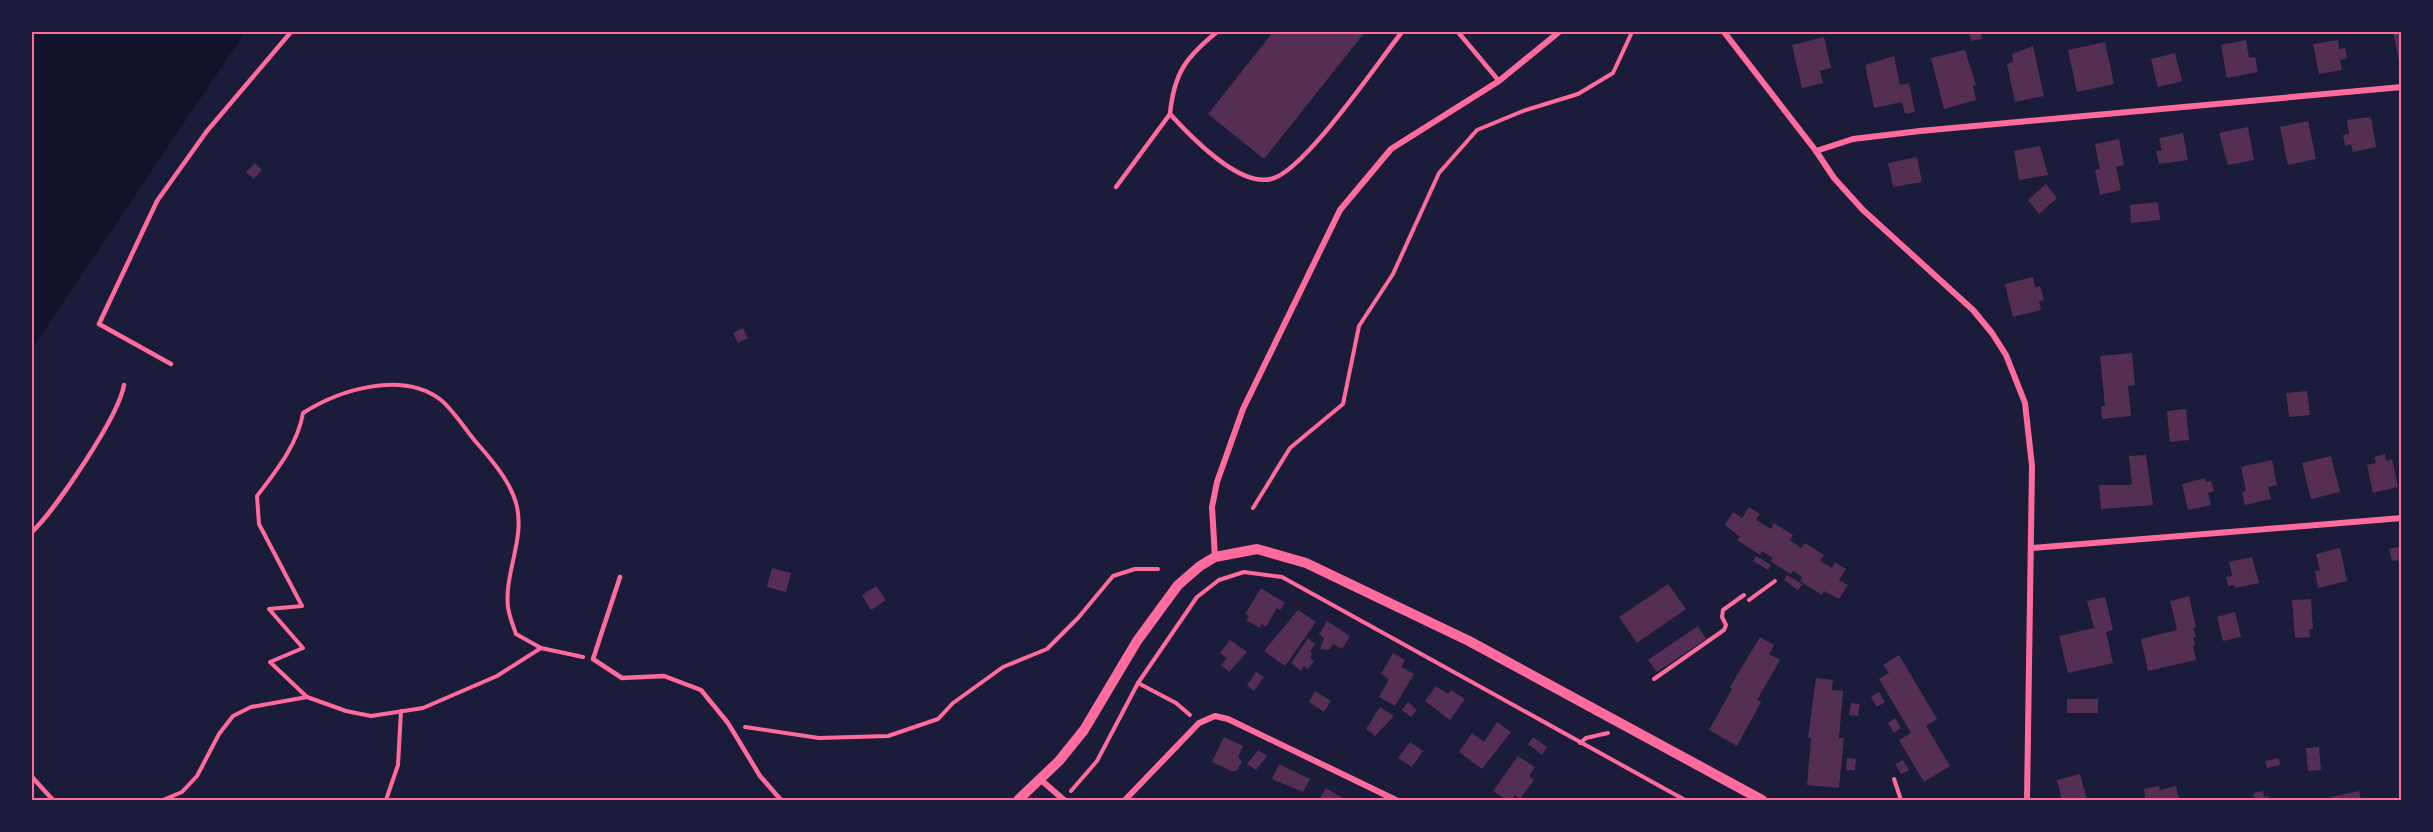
<svg xmlns="http://www.w3.org/2000/svg" width="2433" height="832" font-family="Overpass,sans-serif">
<style>
.water{fill:#12122b}
.building{fill:#542f53}
.lines{fill:none;stroke-linecap:round;stroke-linejoin:round}
.path{stroke:#ff6b9d;stroke-width:4}
.service{stroke:#ff6b9d;stroke-width:4.5}
.minor{stroke:#ff6b9d;stroke-width:6}
.tertiary{stroke:#ff6b9d;stroke-width:10}
.neatline{fill:none;stroke:#ff6b9d;stroke-width:2}
</style>
<rect width="100%" height="100%" fill="#1b1b3a"/>
<path class="water" d="M32,32H245L32,349Z"/>
<g class="building">
<path d="M1273,32H1365L1264,159L1208,114Z"/>
<path d="M1969,32H1981L1982,39L1971,41Z"/>
<path d="M2393,32H2402V65H2400Z"/>
<path d="M1824,37L1831,68L1820,71L1823,83L1802,88L1792,45Z"/>
<path d="M2246,40L2249,58L2255,57L2258,72L2227,78L2221,45Z"/>
<path d="M2338,40L2339,49L2345,48L2347,58L2340,60L2342,70L2319,74L2313,44Z"/>
<path d="M2105,42L2114,84L2077,92L2068,50Z"/>
<path d="M2033,46L2044,96L2015,102L2007,64L2013,62L2012,54Z"/>
<path d="M1965,50L1976,85L1973,86L1976,100L1944,109L1931,58Z"/>
<path d="M2175,53L2182,81L2158,87L2151,59Z"/>
<path d="M1894,56L1900,85L1909,83L1915,112L1905,114L1902,102L1874,108L1865,65Z"/>
<path d="M2371,117L2376,147L2353,152L2351,144L2345,146L2343,135L2349,134L2347,120Z"/>
<path d="M2308,121L2316,159L2288,165L2280,127Z"/>
<path d="M2248,127L2254,160L2228,165L2219,133Z"/>
<path d="M2183,133L2188,160L2159,164L2156,151L2162,150L2159,138Z"/>
<path d="M2119,139L2124,165L2116,167L2121,190L2100,195L2095,170L2100,169L2095,144Z"/>
<path d="M2040,146L2048,175L2019,180L2014,151Z"/>
<path d="M1917,157L1922,182L1893,187L1888,163Z"/>
<path d="M255,163L262,170L254,179L246,172Z"/>
<path d="M2046,184L2057,198L2039,214L2028,200Z"/>
<path d="M2158,202L2160,220L2131,223L2130,205Z"/>
<path d="M2033,277L2035,287L2040,286L2044,300L2039,301L2041,310L2013,317L2005,284Z"/>
<path d="M743,328L748,338L738,343L733,333Z"/>
<path d="M2132,353L2135,385L2128,386L2131,416L2102,419L2101,406H2105L2100,356Z"/>
<path d="M2307,391L2310,415L2289,417L2286,393Z"/>
<path d="M2186,409L2189,440L2170,442L2167,411Z"/>
<path d="M2385,454L2386,461L2392,459L2398,487L2373,493L2367,465L2376,463L2374,457Z"/>
<path d="M2146,455L2153,505L2101,509L2099,485H2132L2129,456Z"/>
<path d="M2331,456L2340,492L2311,499L2302,463Z"/>
<path d="M2272,460L2277,485L2268,487L2271,499L2245,505L2242,492L2246,491L2241,467Z"/>
<path d="M2205,478L2206,482L2211,481L2214,491L2208,493L2211,505L2188,510L2182,484Z"/>
<path d="M1749,507L1760,514L1756,520L1771,529L1774,523L1793,535L1790,540L1801,548L1805,543L1824,555L1820,561L1832,568L1835,562L1846,569L1839,580L1848,585L1839,599L1824,591L1822,595L1800,581L1802,577L1793,571L1791,574L1770,561L1773,558L1762,551L1760,555L1737,540L1740,537L1725,525L1733,512L1742,518Z"/>
<path d="M2402,546V570H2401L2398,560L2392,561L2389,549Z"/>
<path d="M2340,548L2347,581L2318,588L2315,571L2320,570L2316,554Z"/>
<path d="M1756,556L1771,565L1768,570L1753,561Z"/>
<path d="M2252,557L2259,583L2235,588L2234,585L2228,586L2226,577L2232,576L2229,562Z"/>
<path d="M772,568L791,573L786,592L767,587Z"/>
<path d="M1787,575L1802,584L1798,590L1784,580Z"/>
<path d="M1668,584L1686,609L1637,643L1619,617Z"/>
<path d="M876,586L886,600L871,610L862,595Z"/>
<path d="M1261,588L1285,603L1280,610L1277,608L1266,627L1262,624L1260,628L1246,620L1249,616L1245,614Z"/>
<path d="M2189,596L2196,627L2193,628L2196,637H2193L2195,645L2193,646L2196,660L2148,671L2141,639L2177,630L2170,601Z"/>
<path d="M2105,597L2113,630L2106,632L2113,663L2068,673L2059,636L2094,628L2087,601Z"/>
<path d="M2311,599L2313,629H2309L2310,637L2295,638L2292,600Z"/>
<path d="M1298,610L1316,622L1285,666L1264,651Z"/>
<path d="M2235,612L2241,637L2223,641L2217,617Z"/>
<path d="M1327,621L1350,636L1342,649L1333,644L1329,650L1320,649L1324,638L1319,634Z"/>
<path d="M1698,626L1706,639L1657,672L1648,660Z"/>
<path d="M1760,637L1774,645L1769,654L1780,660L1757,700L1761,702L1737,746L1709,730L1732,689L1730,687Z"/>
<path d="M1308,638L1315,644L1310,652L1312,654L1310,658L1314,661L1308,669L1304,666L1301,671L1291,663Z"/>
<path d="M1230,640L1247,652L1229,672L1221,665L1227,658L1220,653Z"/>
<path d="M1393,653L1405,660L1401,667L1414,674L1395,706L1379,697L1389,679L1381,674Z"/>
<path d="M1899,655L1937,719L1926,726L1950,766L1924,782L1899,740L1911,733L1879,679L1889,673L1883,665Z"/>
<path d="M1256,672L1264,677L1254,691L1247,685Z"/>
<path d="M1816,678L1833,680L1832,690L1843,691L1839,738H1844L1839,788L1807,785L1811,738H1808Z"/>
<path d="M1436,686L1448,694L1451,690L1465,699L1450,720L1425,701Z"/>
<path d="M1315,691L1331,701L1324,712L1309,702Z"/>
<path d="M1879,692L1885,702L1877,707L1871,697Z"/>
<rect x="2067" y="699" width="31" height="14"/>
<path d="M1408,702L1417,710L1411,717L1402,710Z"/>
<path d="M1851,703L1860,704L1858,716L1849,715Z"/>
<path d="M1380,707L1394,716L1375,736L1366,729Z"/>
<path d="M1895,718L1901,728L1894,733L1888,723Z"/>
<path d="M1497,722L1511,732L1482,769L1459,752L1472,733L1484,742Z"/>
<path d="M1224,737L1243,746L1238,757L1242,762L1236,771H1231L1212,762Z"/>
<path d="M1533,737L1547,747L1542,755L1528,744Z"/>
<path d="M1410,742L1423,751L1412,767L1398,758Z"/>
<path d="M2319,747L2321,770L2308,771L2306,748Z"/>
<path d="M1258,750L1267,756L1256,770L1247,764Z"/>
<path d="M1518,756L1535,767L1529,776L1534,780L1520,799L1515,795L1511,800H1507L1493,791Z"/>
<path d="M1847,758L1856,759L1855,770H1846Z"/>
<path d="M2279,758L2280,765L2267,768L2265,761Z"/>
<path d="M1903,760L1909,770L1901,774L1895,764Z"/>
<path d="M1279,764L1310,779L1303,792L1272,779Z"/>
<path d="M2080,774L2087,800H2062L2057,780Z"/>
<path d="M2159,786L2160,790L2176,786L2179,800H2146L2144,789Z"/>
<path d="M1326,788L1344,799L1343,800H1319Z"/>
<path d="M2263,791L2264,797L2268,796L2269,800H2255L2253,793Z"/>
<path d="M2359,791L2361,800H2332L2331,797Z"/>
</g>
<g class="lines">
<g class="path">
<path d="M1253,508L1290,448L1343,404L1359,326L1393,274L1439,173L1477,130L1523,111L1578,94L1613,73L1632,32"/>
<path d="M1749,600L1775,581"/>
<path d="M1654,679L1724,630L1726,625L1722,617L1723,610L1744,595"/>
<path d="M1138,683L1176,703L1190,715"/>
<path d="M307,697L270,662L303,648L269,609L302,606L259,524L257,496C276,471 298,444 303,413C339,390 402,370 441,400C454,411 465,429 476,442C491,459 510,481 516,503C526,538 504,573 508,607C509,616 513,625 516,634L541,648"/>
<path d="M745,727L819,738L888,736L938,719L953,703L1003,667L1047,649L1078,618L1113,576L1135,569H1158"/>
<path d="M1580,743L1586,738L1608,733"/>
<path d="M1894,779L1901,800"/>
<path d="M1071,791L1097,761L1138,683L1197,597L1219,580L1244,572L1282,577L1685,800"/>
<path d="M163,800L182,792L197,776L219,734L233,716L251,707L307,697L346,711L371,716L423,708L497,676L541,648L583,657"/>
<path d="M386,800L398,765L401,711"/>
</g>
<g class="service">
<path d="M1217,32C1186,57 1174,73 1170,114C1190,136 1239,187 1271,179C1304,172 1378,62 1402,32"/>
<path d="M1458,32L1499,81"/>
<path d="M1116,187L1170,114"/>
<path d="M171,364L99,324L157,201L207,131L291,32"/>
<path d="M32,532C56,509 119,416 124,385"/>
<path d="M620,577L593,659L622,678L664,676L701,690L728,723L760,776L781,800"/>
<path d="M32,777L53,800"/>
</g>
<g class="minor">
<path d="M1724,32L1816,151L1834,178L1863,210L1973,310L1992,333L2006,355L2025,403L2032,466L2027,800"/>
<path d="M1816,151L1853,139L1920,131L2402,87"/>
<path d="M2032,548L2402,518"/>
<path d="M1215,557L1212,507L1217,482L1243,409L1340,210L1391,149L1499,81L1559,32"/>
<path d="M1041,780L1064,800"/>
<path d="M1125,800L1199,723L1215,716L1228,719L1396,800"/>
</g>
<path class="tertiary" d="M1018,800L1059,761L1084,730L1137,641L1178,585L1200,566L1215,557L1257,549L1306,563L1469,641L1762,800"/>
</g>
<rect width="2433" height="832" fill="none" stroke="#1b1b3a" stroke-width="66"/>
<rect x="33" y="33" width="2367" height="766" class="neatline"/>
</svg>
